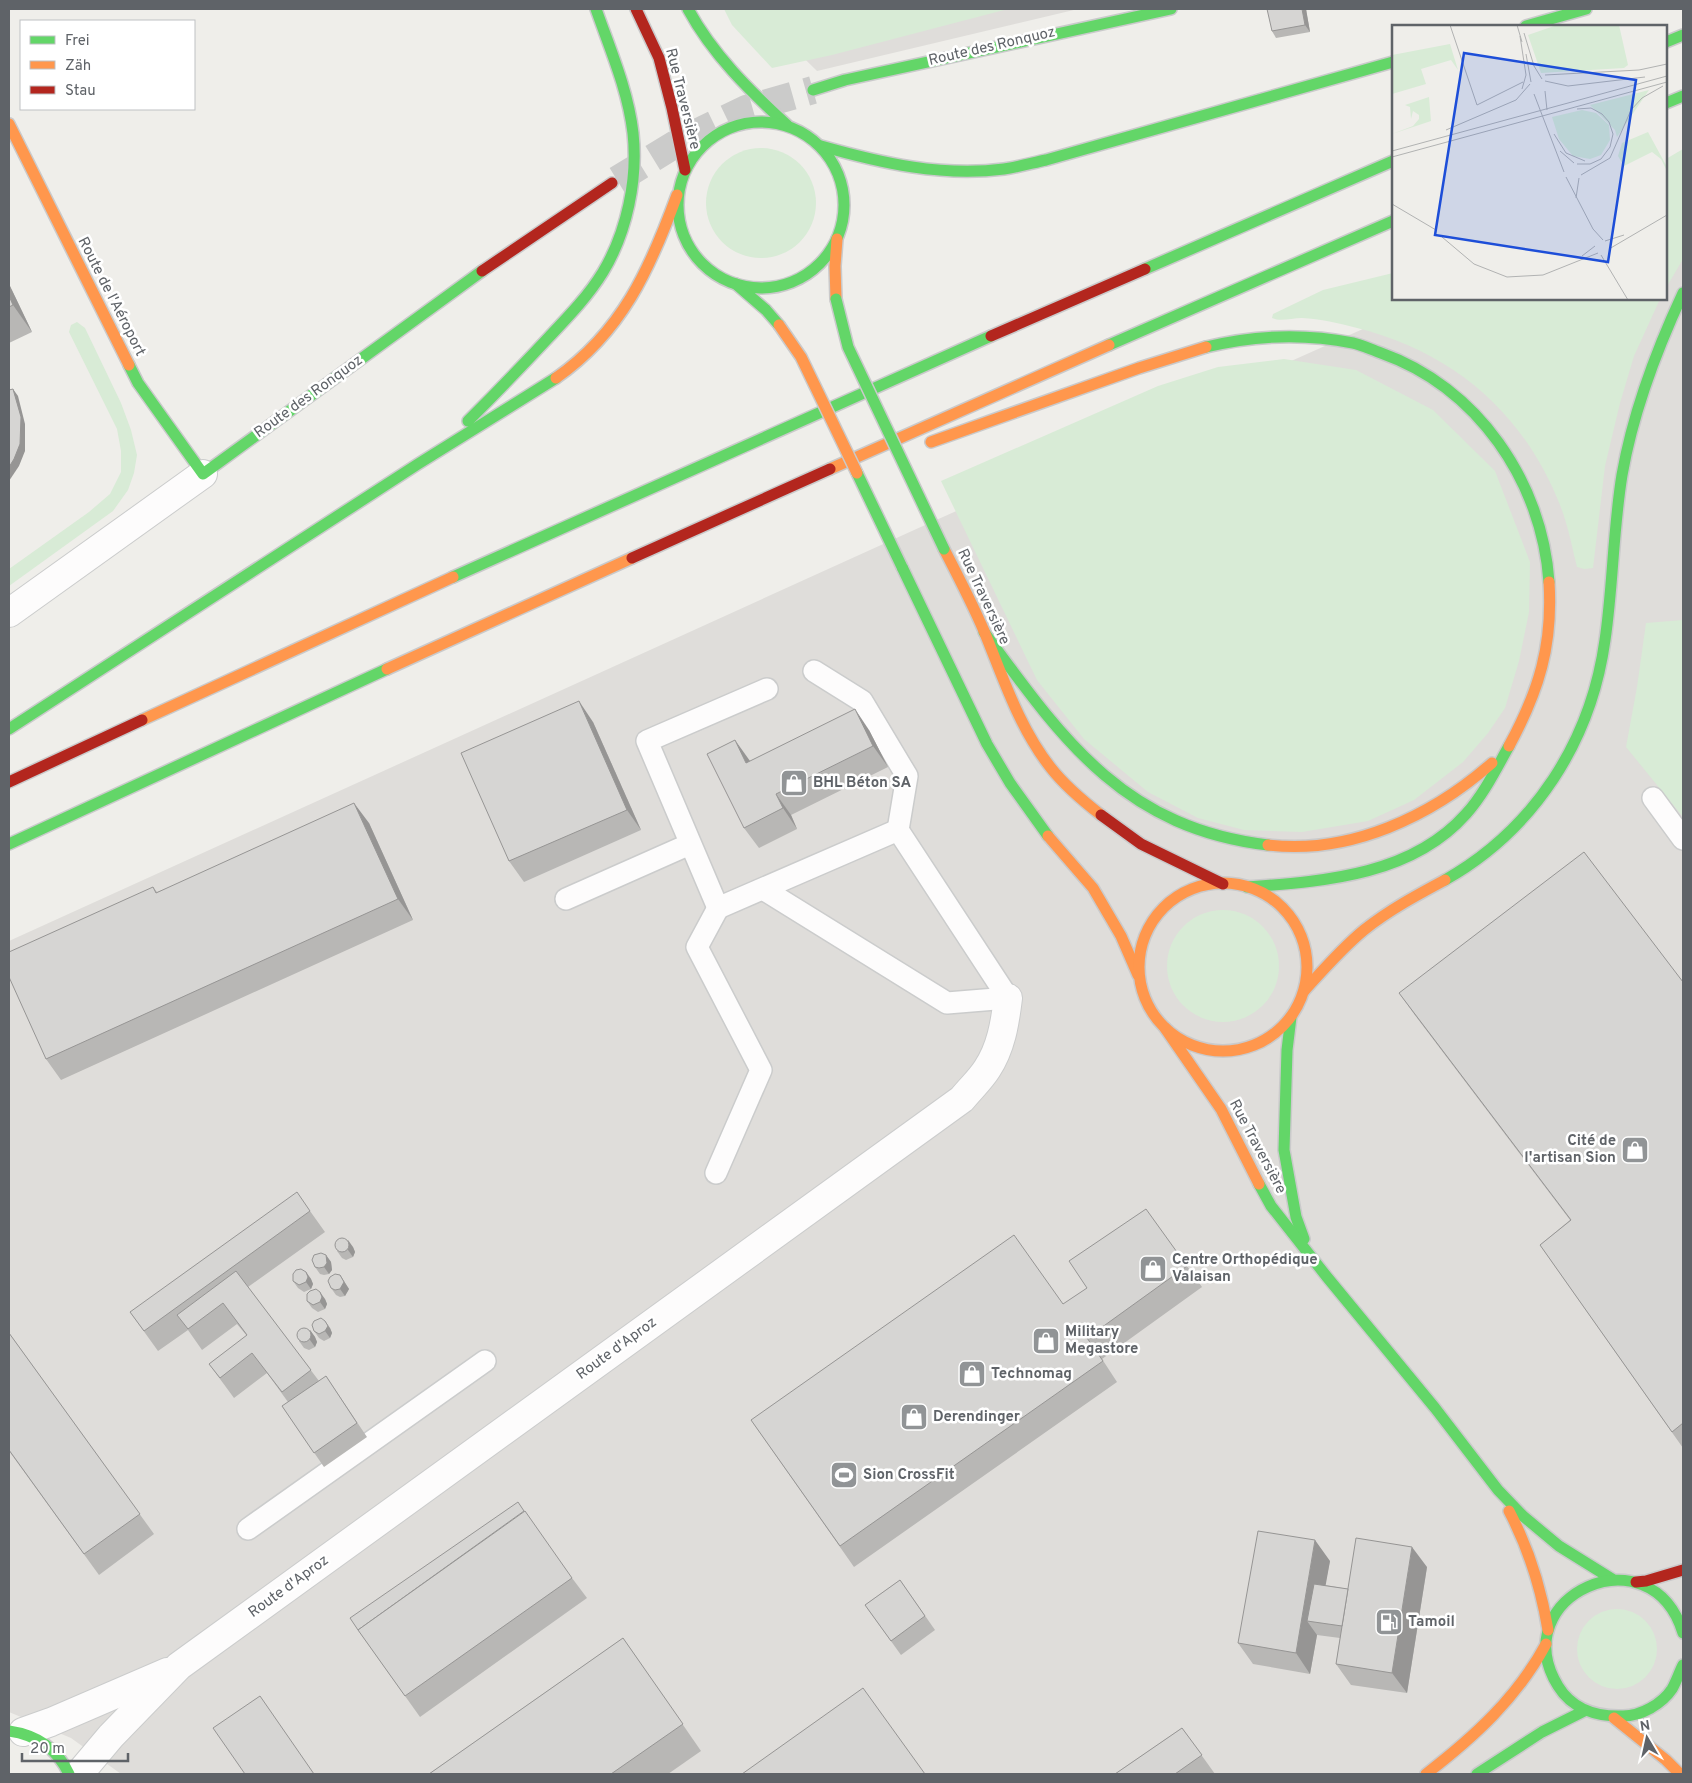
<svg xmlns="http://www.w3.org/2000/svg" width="1692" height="1783" font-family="Overpass,sans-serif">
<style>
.industrial{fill:#dfddda}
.green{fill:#d8ebd6}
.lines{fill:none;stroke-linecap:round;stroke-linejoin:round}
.secondary-tunnel{stroke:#cbcbca;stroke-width:28;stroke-dasharray:28 14;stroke-linecap:butt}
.lane-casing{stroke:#cbcccc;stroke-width:24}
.street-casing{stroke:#cbcccc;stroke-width:30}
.fast-casing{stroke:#cacacb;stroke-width:14}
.slow-casing{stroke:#cacacb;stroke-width:14}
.jam-casing{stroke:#cacacb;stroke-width:14}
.lane{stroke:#fdfcfc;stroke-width:21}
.street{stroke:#fdfcfc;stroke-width:28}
.fast{stroke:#63d668;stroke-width:11}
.slow{stroke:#ff974d;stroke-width:11}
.jam{stroke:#b3261e;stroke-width:11}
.fast-bridge-casing{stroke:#cacacb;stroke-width:14;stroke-linecap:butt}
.slow-bridge-casing{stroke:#cacacb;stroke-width:14;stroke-linecap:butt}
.fast-bridge{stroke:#63d668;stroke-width:11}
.slow-bridge{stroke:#ff974d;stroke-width:11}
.wall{fill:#b8b7b5}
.shaded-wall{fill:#969594}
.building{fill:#d6d5d3;stroke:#969594}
.labels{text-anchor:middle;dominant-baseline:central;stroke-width:5;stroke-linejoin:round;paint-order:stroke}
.street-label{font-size:15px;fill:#5f6368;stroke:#fff}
.poi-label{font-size:15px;font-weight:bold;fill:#5f6368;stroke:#fff;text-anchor:start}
.inset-road{fill:none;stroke:#b1b2b2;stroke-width:1}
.view{fill:#1d4ed8;fill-opacity:0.15;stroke:#1d4ed8;stroke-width:2.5}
.inset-edge{fill:none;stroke:#5f6368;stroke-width:2.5}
</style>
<rect width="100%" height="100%" fill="#efeeea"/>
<g class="industrial">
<path d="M754,9H1078L817,71Z"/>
<path d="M1683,186V1774H121L71,1738L9,1712V941L934,521L1430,299H1666V193Z"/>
</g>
<g class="green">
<path d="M724,9H1008L832,55L772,68L732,25Z"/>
<circle cx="761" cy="203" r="55"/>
<path d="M1683,149V259L1666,288V159Z"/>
<path d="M1393,273V299H1660L1634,356L1620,403L1605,466L1593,568L1584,569L1577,567C1572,547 1568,525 1560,505C1524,413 1453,352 1357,328C1339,323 1320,319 1302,318C1291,318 1281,322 1272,318L1273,314L1323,290Z"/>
<path d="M77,322L85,328L121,403L131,430L137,455L134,473L128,490L113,511L9,586V569L89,512L110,494L121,472V451L117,429L69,332L71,325Z"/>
<path d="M1284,359L1356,370L1433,410L1495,471L1530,562L1529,612L1519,661L1505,708L1488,733L1463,762L1414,800L1368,821L1302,832L1244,830L1198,818L1148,792L1084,739L1037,680L941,481L1158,386L1218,367Z"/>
<path d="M1683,620V817L1626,747L1637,687L1646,623Z"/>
<circle cx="1223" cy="966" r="56"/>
<circle cx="1617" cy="1649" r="40"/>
</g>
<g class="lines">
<path class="secondary-tunnel" d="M617,180L682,140L746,109L813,90"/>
<g class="lane-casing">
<g id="lane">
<path d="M814,671L862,701L907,776L898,830"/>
<path d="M1653,798L1683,839"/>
<path d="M763,889L947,1003L1008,998L898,830L718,908L647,741L767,689"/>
<path d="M566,899L690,844"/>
<path d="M716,1173L761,1070L697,947L718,908"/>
<path d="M248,1529L485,1361"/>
</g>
</g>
<g class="street-casing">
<g id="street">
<path d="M9,613L203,474"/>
<path d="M23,1732L51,1722L167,1672"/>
<path d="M79,1774L111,1736L179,1666L962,1099C970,1089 980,1080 987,1069C1001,1048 1005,1023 1008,998"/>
</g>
</g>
<g class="fast-casing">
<g id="fast">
<path d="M688,9C713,55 749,90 787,125"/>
<path d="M1526,26L1586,9"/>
<path d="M1666,42L1683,35"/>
<path d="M813,90L845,80L1171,9"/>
<path d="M1666,103L1683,96"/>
<circle cx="761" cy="205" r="83"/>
<path d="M821,146C881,163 942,177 1004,169C1018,167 1032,163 1046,160L1393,62"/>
<path d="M1145,269L1393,161"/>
<path d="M736,284L766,310L779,325"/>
<path d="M1109,345L1393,221"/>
<path d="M1206,347C1255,335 1303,333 1353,343C1362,345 1372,350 1381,353C1477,387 1542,481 1549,582"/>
<path d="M129,365L138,383L203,474L482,271"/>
<path d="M468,421C496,393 523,365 550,336C569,316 589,295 603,272C627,232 638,179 633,133C628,90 610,49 596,9"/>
<path d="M902,567L987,744L1010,783L1048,836"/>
<path d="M453,577L991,336"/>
<path d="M984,632C1063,740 1124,828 1268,845"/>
<path d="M9,729L418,464L556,378"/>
<path d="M9,844L387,669"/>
<path d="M1445,880C1535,829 1591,741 1605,640C1613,586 1613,530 1622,475C1633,412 1656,351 1683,293"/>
<path d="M1247,887C1324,881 1411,876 1466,814C1484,794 1496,769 1509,746"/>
<path d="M1291,1017L1287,1050L1284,1150L1296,1217L1304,1239"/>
<path d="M1259,1184L1271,1206L1327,1277L1435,1408L1498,1490L1523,1516L1559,1546L1612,1579"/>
<path d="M1683,1633C1651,1529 1503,1596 1558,1686C1572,1709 1597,1717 1623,1716C1641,1716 1662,1704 1672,1689C1676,1682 1679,1673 1683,1665"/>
<path d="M9,1731C37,1735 57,1748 69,1774"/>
<path d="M1477,1774L1542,1732L1584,1711"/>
</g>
</g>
<g class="slow-casing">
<g id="slow">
<path d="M9,124L129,365"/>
<path d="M836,299L835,266L837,239"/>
<path d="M556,378C622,332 650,269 677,195"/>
<path d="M931,442L1139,368L1206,347"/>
<path d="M830,469L1109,345"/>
<path d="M944,549C958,576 972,603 984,631C1003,677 1019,728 1051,768C1065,786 1083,801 1101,815"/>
<path d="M387,669L632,558"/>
<path d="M142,720L453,577"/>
<path d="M1509,746C1539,691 1553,645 1549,582"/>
<path d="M1048,836L1093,888L1121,936L1138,975"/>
<path d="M1268,845C1350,855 1432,816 1492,763"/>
<circle cx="1223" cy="967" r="84"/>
<path d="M1304,991C1323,970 1342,948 1364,930C1389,910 1417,895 1445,880"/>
<path d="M1165,1028L1221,1109L1259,1184"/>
<path d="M1509,1511C1529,1549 1541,1588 1548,1630"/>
<path d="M1614,1718L1666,1760L1680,1774"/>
<path d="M1426,1774C1474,1737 1517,1698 1546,1644"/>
</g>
</g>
<g class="jam-casing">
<g id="jam">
<path d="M636,9L659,58L672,108L685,170"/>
<path d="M482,271L612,183"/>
<path d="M991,336L1145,269"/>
<path d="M632,558L830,469"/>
<path d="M9,782L142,720"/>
<path d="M1101,815L1141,844L1223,884"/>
<path d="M1636,1582L1646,1581L1683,1570"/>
</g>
</g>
<use href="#lane" class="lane"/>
<use href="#street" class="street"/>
<use href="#fast" class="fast"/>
<use href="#slow" class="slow"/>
<use href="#jam" class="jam"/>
<g class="fast-bridge-casing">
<g id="fast-bridge">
<path d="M836,299L848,347L944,549"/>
<path d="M857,473L902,567"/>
</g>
</g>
<g class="slow-bridge-casing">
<path id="slow-bridge" d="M779,325L801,357L857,473"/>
</g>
<use href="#fast-bridge" class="fast-bridge"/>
<use href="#slow-bridge" class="slow-bridge"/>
</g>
<g class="wall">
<path d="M1306,9L1310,32L1276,38L1272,31Z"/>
<path d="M9,284L32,332L9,343Z"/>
<path d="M593,722L641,830L524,882L509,861Z"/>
<path d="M869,730L888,767L791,815L797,829L759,848L744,828L750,761Z"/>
<path d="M369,823L413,920L61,1080L46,1059L153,887L157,892Z"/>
<path d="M1683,982V1448L1540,1245L1570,1220L1414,1014L1399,993Z"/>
<path d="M310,1211L325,1232L248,1287L319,1381L326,1376L367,1437L324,1467L282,1406L288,1402L267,1373L234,1398L209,1364L247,1336L237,1324L202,1350L188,1330L158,1351L130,1312Z"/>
<path d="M353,1247L355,1252L353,1257L346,1260L342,1258L337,1251Z"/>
<path d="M326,1255L331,1262L332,1270L329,1274L324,1275L320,1274L315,1267Z"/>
<path d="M1187,1266L1202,1287L1102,1359L1117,1382L854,1567L751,1420L1063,1304Z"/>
<path d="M306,1272L311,1279L313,1284L311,1289L304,1292L298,1288L293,1281Z"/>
<path d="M340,1275L349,1289L345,1296L340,1297L336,1295L331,1288Z"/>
<path d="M325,1299L327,1304L325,1309L318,1312L312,1308L307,1301Z"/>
<path d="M330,1328L332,1333L330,1338L324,1341L319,1338L314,1331Z"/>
<path d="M310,1330L315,1337L317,1342L315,1347L309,1350L304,1348L299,1341Z"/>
<path d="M9,1333L154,1534L99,1575L9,1451Z"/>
<path d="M1330,1561L1325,1585L1348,1589L1427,1567L1407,1693L1351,1685L1336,1664L1340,1638L1317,1635L1310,1674L1253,1664L1238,1643Z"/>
<path d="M572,1578L587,1598L420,1717L358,1630Z"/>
<path d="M900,1580L935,1630L901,1655L865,1605Z"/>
<path d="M623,1638L701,1751L668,1774H429Z"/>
<path d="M1182,1728L1215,1774H1115Z"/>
</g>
<g class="shaded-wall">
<path d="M1302,9H1306L1310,32L1305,25Z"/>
<path d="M9,284L32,332L13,305L9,296Z"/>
<path d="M13,389L18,396L25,424V451L19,466L9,481Z"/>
<path d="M579,701L593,722L641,830L627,810Z"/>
<path d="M855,709L869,730L888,767L873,746Z"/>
<path d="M735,740L750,761L761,784L746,763Z"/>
<path d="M776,794L791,815L797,829L783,808Z"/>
<path d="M354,803L369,823L413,920L398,899Z"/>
<path d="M348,1240L353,1247L355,1252L353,1257L348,1250Z"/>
<path d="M326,1255L331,1262L332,1270L329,1274L324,1267Z"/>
<path d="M306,1272L311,1279L313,1284L311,1289L306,1282Z"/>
<path d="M340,1275L349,1289L345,1296L340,1289Z"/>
<path d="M320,1292L325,1299L327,1304L325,1309L320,1302Z"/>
<path d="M325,1321L330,1328L332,1333L330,1338L325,1331Z"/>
<path d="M310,1330L315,1337L317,1342L315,1347L310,1340Z"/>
<path d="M1315,1540L1330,1561L1319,1622L1307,1621L1317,1635L1310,1674L1296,1653Z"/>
<path d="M1412,1547L1427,1567L1407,1693L1392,1673Z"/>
</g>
<g class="building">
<path d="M1267,9H1302L1305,25L1272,31Z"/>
<path d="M9,296L13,305L9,307Z"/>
<path d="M13,389L21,417L20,444L14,459L9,467V390Z"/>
<path d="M579,701L627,810L509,861L461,753Z"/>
<path d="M855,709L873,746L776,794L783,808L744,828L707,754L735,740L746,763Z"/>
<path d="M354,803L398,899L46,1059L9,977V952L153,887L156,893Z"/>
<path d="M1584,852L1683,982V1424V1423L1672,1432L1540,1245L1571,1220L1399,993Z"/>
<path d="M297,1192L310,1211L144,1331L130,1312Z"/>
<path d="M1146,1209L1187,1266L1087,1338L1103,1361L840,1546L751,1420L1014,1235L1063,1304L1087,1288L1069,1261Z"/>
<circle cx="342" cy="1245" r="7"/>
<path d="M321,1253L326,1255L327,1263L324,1267L319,1268L315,1267L312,1260L314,1255Z"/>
<path d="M301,1269L306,1272L308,1277L306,1282L299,1285L293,1281V1274L296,1270Z"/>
<path d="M236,1271L311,1370L282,1392L252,1353L220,1378L209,1364L247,1335L223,1303L188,1329L177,1315Z"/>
<path d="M335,1274L340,1275L344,1282L340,1289L335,1290L331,1288L328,1281L330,1277Z"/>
<path d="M316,1289L320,1292L322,1297L320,1302L313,1305L307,1301V1294L310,1291Z"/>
<path d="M321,1318L325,1321L328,1326L325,1331L319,1334L314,1331L312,1325L314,1321Z"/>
<circle cx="304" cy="1335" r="7"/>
<path d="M9,1333L140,1514L84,1554L9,1450Z"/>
<path d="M326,1376L357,1423L314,1453L282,1406Z"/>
<path d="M518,1502L524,1511L358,1630L350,1618Z"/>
<path d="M525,1511L572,1578L405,1696L358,1630Z"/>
<path d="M1258,1531L1315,1540L1296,1653L1238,1643Z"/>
<path d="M1356,1538L1412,1547L1392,1673L1336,1664Z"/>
<path d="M900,1580L925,1616L891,1641L865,1605Z"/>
<path d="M1314,1584L1348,1589L1342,1626L1307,1621Z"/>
<path d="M623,1638L683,1724L611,1774H429Z"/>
<path d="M863,1688L925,1774H742Z"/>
<path d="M260,1696L314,1774H245L213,1728Z"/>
<path d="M1182,1728L1202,1755L1175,1774H1115Z"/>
</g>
<defs>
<g id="shop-square" transform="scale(1.4375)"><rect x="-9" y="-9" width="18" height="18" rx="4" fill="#919496" stroke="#fff"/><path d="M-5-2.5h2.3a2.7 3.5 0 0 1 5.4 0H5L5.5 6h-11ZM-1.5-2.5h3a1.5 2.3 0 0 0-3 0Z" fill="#fff"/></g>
<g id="stadium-square" transform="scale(1.4375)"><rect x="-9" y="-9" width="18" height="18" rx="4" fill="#919496" stroke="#fff"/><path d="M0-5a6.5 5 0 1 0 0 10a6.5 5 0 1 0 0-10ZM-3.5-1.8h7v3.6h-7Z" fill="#fff"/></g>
<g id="fuel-square" transform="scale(1.4375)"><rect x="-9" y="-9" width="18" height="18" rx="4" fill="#919496" stroke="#fff"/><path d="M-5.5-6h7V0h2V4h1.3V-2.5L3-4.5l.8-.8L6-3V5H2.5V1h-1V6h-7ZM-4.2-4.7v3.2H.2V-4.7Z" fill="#fff"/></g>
</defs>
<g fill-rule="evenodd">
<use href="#shop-square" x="794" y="783"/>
<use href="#shop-square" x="1635" y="1150"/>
<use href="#shop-square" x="1153" y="1269"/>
<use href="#shop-square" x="1046" y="1341"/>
<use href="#shop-square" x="972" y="1374"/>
<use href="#shop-square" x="914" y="1417"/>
<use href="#stadium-square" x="844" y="1475"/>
<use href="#fuel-square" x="1389" y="1622"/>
</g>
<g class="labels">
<g class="street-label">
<text transform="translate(992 47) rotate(-13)">Route des Ronquoz</text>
<text transform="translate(682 99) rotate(76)">Rue Traversière</text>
<text transform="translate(111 297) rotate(63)">Route de l'Aéroport</text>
<text transform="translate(309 397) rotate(-36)">Route des Ronquoz</text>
<text transform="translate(983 597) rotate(65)">Rue Traversière</text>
<text transform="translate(1257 1147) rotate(62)">Rue Traversière</text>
<text transform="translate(617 1349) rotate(-36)">Route d'Aproz</text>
<text transform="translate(289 1587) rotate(-36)">Route d'Aproz</text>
</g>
<g class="poi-label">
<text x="813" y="783">BHL Béton SA</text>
<text x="1616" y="1141" text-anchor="end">Cité de<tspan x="1616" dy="17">l'artisan Sion</tspan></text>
<text x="1172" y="1260">Centre Orthopédique<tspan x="1172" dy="17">Valaisan</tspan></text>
<text x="1065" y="1332">Military<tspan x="1065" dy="17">Megastore</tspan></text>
<text x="991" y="1374">Technomag</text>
<text x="933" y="1417">Derendinger</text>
<text x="863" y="1475">Sion CrossFit</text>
<text x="1408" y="1622">Tamoil</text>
</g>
</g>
<g transform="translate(1392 25)">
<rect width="275" height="275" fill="#efeeea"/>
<path d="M165,0H227L236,40L232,43L149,48L136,10ZM58,19L66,45L59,35L29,44L34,59L0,69V30ZM257,65L225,112L223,105L198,80ZM37,72L39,96L0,109L21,101L27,94V90L21,86L19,94L18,82L13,80ZM190,85L204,88L217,100L218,115L209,130L198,134L181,131L167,114L160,92ZM256,107L275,142V146L269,134L260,127L232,141L226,131L230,118Z" fill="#d8ebd6"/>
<path class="inset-road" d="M58,0L85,80L131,57M125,0L130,17M132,8L142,41L150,54M128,11L134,50L130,64M134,29L139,57M153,50L247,45L275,39M153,56L176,61L253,52M153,66L155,85M142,69L172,147M54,105L124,75L138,59M162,109L174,128L193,136M0,126L275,51M168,126L182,138M0,132L275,57M185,139H198L209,134L218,122L221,109L217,97L210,89L199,83L185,84M189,150L218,133L239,85L250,73L271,61M174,152L201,204L211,215M184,173L187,153M0,179L44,205M50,212L82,239L115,252L151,250L206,228M213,216L232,210M217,224L275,190M209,230L236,275M190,231L203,221"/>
<path class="view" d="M72,28L244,55L216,237L43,210Z"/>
<rect width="275" height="275" class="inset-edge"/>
</g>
<rect width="1692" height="1783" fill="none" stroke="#5f6368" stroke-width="20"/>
<rect x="20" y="20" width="175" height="90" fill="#ffffff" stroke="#bfc1c3"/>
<rect x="30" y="36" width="25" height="8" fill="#63d668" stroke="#bfc1c3"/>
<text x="65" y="45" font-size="15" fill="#5f6368">Frei</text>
<rect x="30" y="61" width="25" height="8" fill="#ff974d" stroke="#bfc1c3"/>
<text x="65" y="70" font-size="15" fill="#5f6368">Zäh</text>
<rect x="30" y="86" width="25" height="8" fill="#b3261e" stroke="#bfc1c3"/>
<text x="65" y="95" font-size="15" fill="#5f6368">Stau</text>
<g transform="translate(1647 1738) rotate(351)" stroke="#ffffff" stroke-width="4" paint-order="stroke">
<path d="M0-4L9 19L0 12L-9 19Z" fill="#5f6368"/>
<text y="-8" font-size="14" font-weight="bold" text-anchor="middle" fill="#5f6368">N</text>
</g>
<path d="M22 1753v8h106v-8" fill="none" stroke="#5f6368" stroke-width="2.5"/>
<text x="30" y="1753" font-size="15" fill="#5f6368" stroke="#ffffff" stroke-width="4" paint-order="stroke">20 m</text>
</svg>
